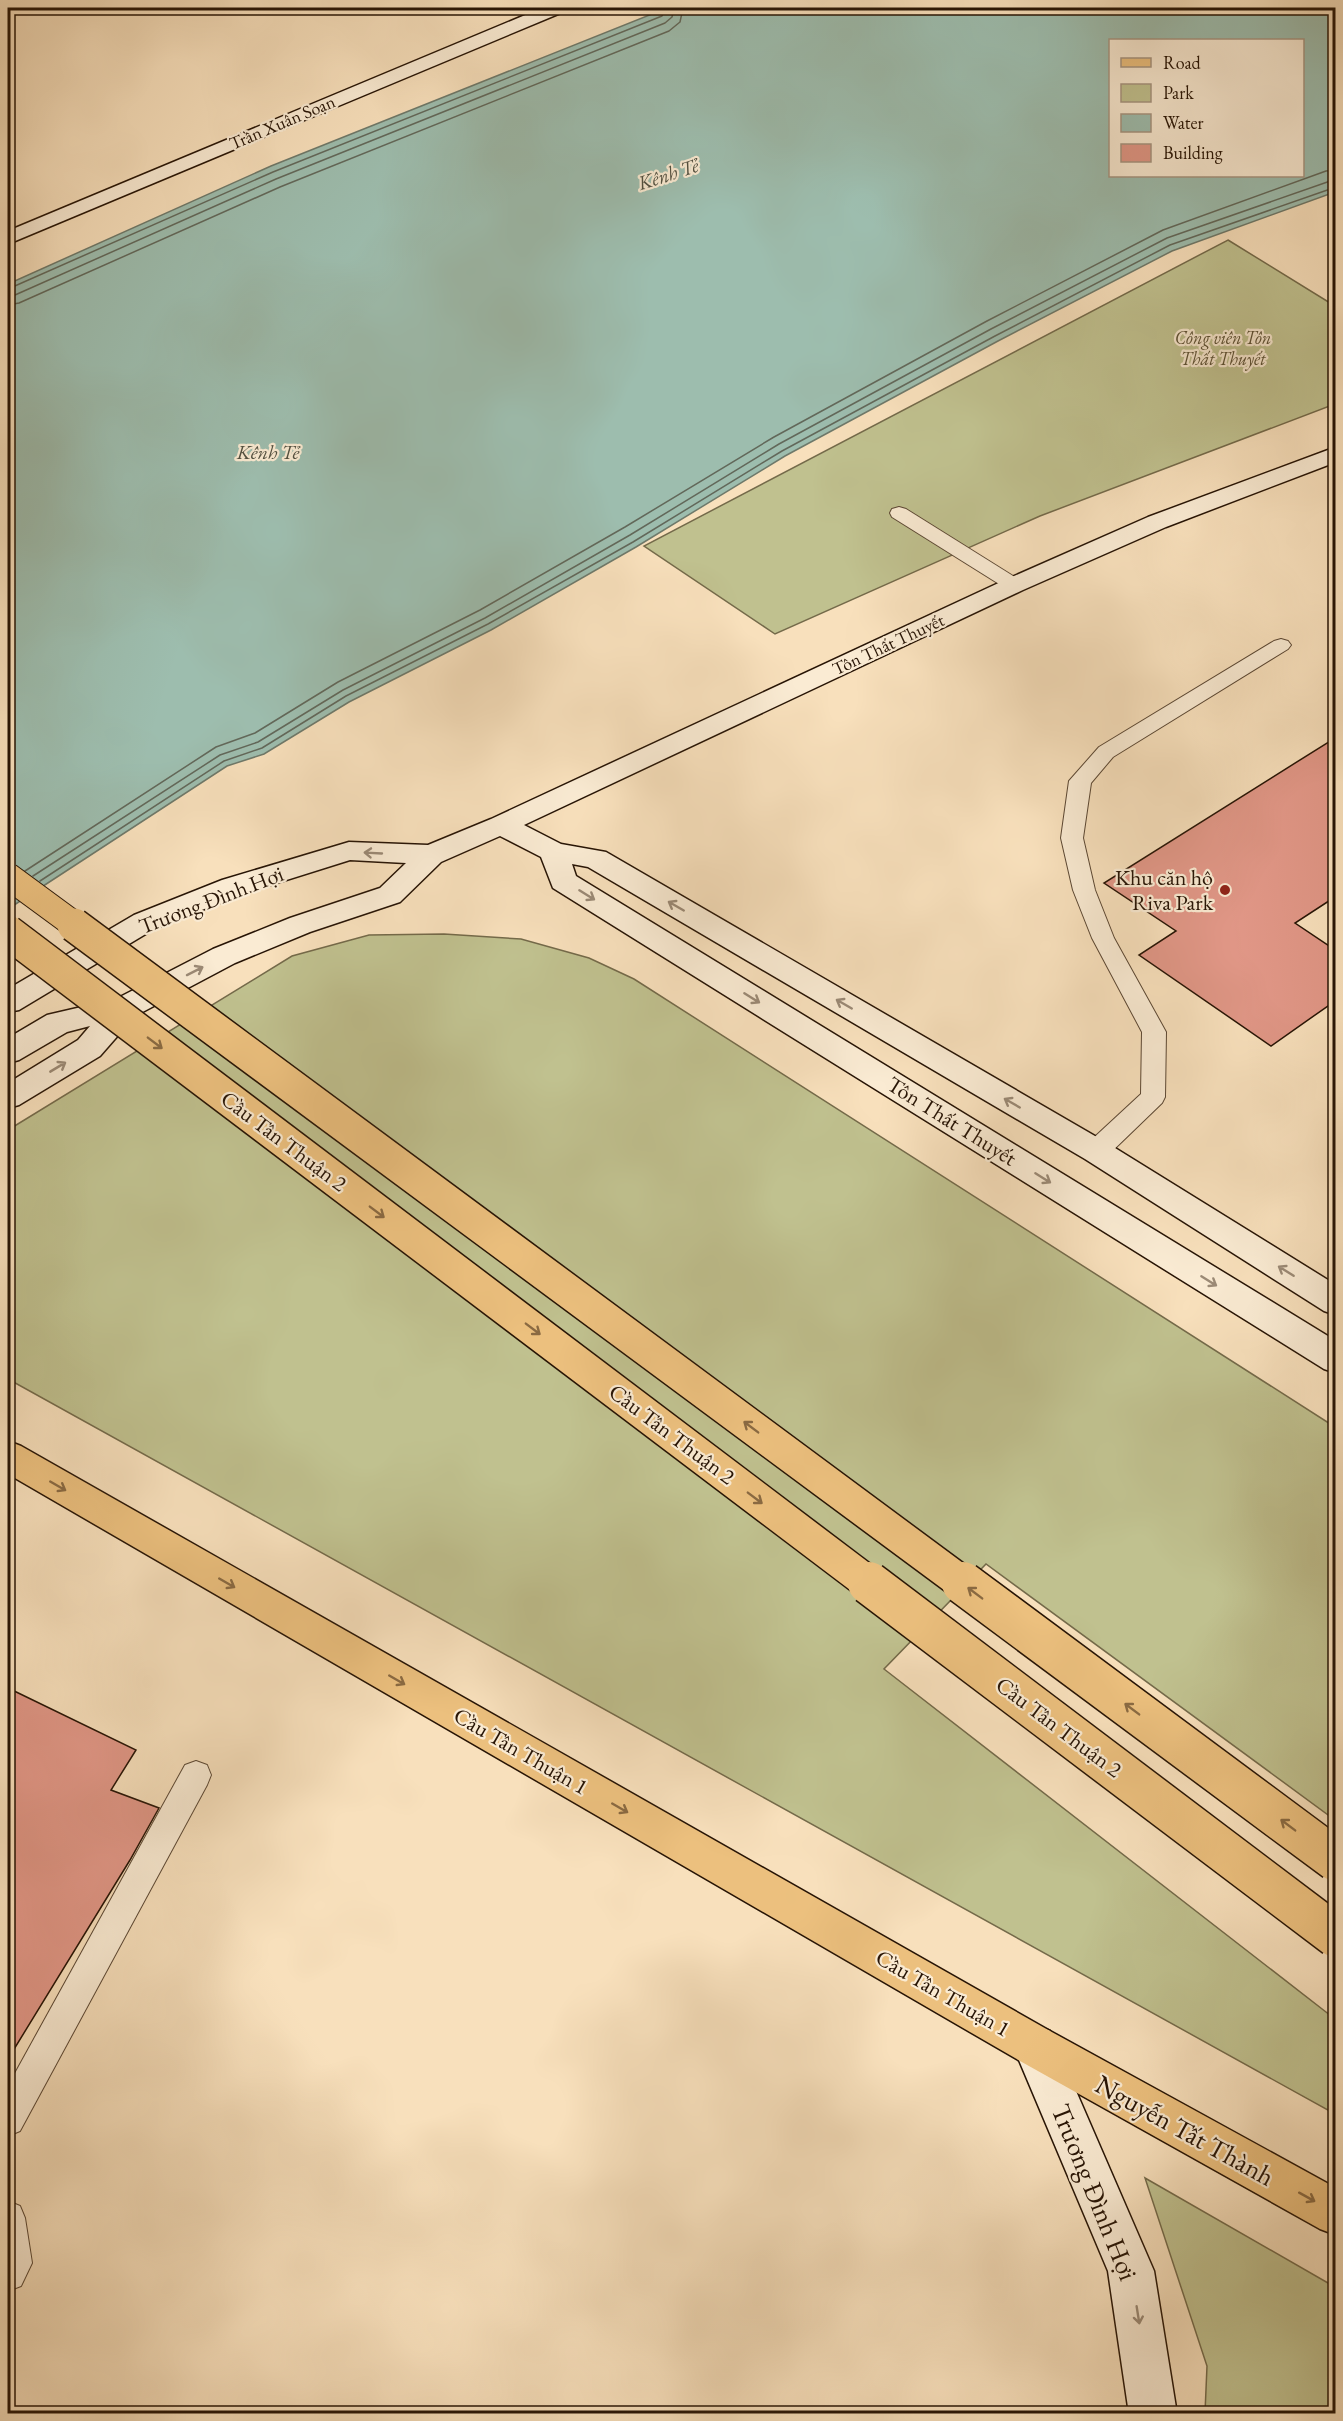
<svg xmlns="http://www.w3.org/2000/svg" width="1343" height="2421" font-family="'EB Garamond',serif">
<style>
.green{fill:#c0c18f;stroke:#746a4a;stroke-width:1.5}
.water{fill:#9dbdae;stroke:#6e796a;stroke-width:1.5;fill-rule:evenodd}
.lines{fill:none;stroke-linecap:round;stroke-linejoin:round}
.shore{stroke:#62685a;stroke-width:1.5}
.building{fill:#e19787;stroke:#271405;stroke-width:1.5}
.service-casing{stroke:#5b4733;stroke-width:2}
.secondary-casing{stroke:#271405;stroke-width:3}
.primary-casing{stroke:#271405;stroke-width:3}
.service{fill:#faebd3;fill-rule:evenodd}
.secondary{fill:#faebd3;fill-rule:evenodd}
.primary{fill:#ecc07e;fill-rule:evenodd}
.primary-bridge-far2-casing{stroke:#271405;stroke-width:28;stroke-linecap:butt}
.primary-bridge-far1-casing{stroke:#271405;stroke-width:36;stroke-linecap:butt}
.primary-bridge-casing{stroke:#271405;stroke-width:45;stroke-linecap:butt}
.primary-bridge-far2{stroke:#ecc07e;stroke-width:26}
.primary-bridge-far1{stroke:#ecc07e;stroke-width:33}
.primary-bridge{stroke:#ecc07e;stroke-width:42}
.oneway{stroke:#9b8a76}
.oneway2{stroke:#8a6a42}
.poi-dot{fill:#8f2418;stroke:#faebd3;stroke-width:2}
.labels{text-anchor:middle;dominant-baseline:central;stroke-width:4.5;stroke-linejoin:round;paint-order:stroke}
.far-street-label{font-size:18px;fill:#271405;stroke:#faebd3}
.far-park-label{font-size:18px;font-style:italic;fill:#5d5135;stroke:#faebd3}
.far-water-label{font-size:20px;font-style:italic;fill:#504f40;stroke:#faebd3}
.poi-label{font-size:22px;fill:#271405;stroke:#faebd3;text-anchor:end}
.street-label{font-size:22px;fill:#271405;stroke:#faebd3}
.near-street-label{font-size:27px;fill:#271405;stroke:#faebd3}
</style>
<rect width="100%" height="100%" fill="#f8e0bc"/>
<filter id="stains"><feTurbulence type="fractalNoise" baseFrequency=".00333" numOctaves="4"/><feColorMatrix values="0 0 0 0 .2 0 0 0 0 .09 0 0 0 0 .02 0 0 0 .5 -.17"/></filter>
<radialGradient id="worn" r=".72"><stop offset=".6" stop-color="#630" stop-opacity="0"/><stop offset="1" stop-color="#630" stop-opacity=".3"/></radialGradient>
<g class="green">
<path d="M1228,240L1335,306V404L1040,516L775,634L644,546Z"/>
<path d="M444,934L521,939L589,958L634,979L1335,1427V1820L986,1564L884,1669L1335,2019V2114L8,1379V1130L292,956L369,935Z"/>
<path d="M1145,2178L1335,2287V2413H1205L1207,2366Z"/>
</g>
<path class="water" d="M667,8H1335V192L1172,251L998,341L785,456L636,547L491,630L349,702L264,754L227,766L8,909V284L271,166ZM1110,40H1302V176H1110Z"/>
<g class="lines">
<g class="shore">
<path d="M8,289L273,172L662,16L666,8"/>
<path d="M8,296L15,295L276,179L665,23L672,17L674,8"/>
<path d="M8,305L19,303L280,187L669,31L680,22L683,8"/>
<path d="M25,871L216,747L255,733L338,682L480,610L625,527L774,437L987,321L1163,230L1326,171L1336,170"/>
<path d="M33,876L220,755L258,742L343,690L485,618L630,535L779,444L991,329L1167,238L1336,179"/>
<path d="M40,881L224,761L262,748L346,696L488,624L633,542L782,451L995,336L1170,245L1336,187"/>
</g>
</g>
<g class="building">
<path d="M1335,738V897L1295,923L1335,950V1001L1271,1046L1139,955L1176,931L1104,883Z"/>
<path d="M8,1688L136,1750L111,1790L159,1808L130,1860L8,2059Z"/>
</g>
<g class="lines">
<g class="service-casing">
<g id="service">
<path d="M899,507L906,509L1021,581L1024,585L1021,589H1007L892,517L890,513L892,509Z"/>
<path d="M1281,639L1288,641L1291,645L1288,649L1113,757L1091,783L1083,838L1095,890L1114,938L1166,1032L1165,1097L1162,1103L1105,1158L1096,1160L1087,1158L1084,1151L1087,1144L1141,1094L1142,1032L1092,938L1073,890L1061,838L1069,781L1099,747L1274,641Z"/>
<path d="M196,1761L207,1765L211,1775L207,1785L20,2131L8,2136V2086L185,1765Z"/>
<path d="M8,2201L20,2206L25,2218L32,2263L21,2286L8,2291Z"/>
</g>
</g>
<g class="secondary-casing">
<g id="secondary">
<path d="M542,8H566L563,12L8,244V231Z"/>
<path d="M1336,447V462L1166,527L1023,590L524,825L561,844L606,852L1107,1143L1336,1285V1315L1324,1311L1085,1159L588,867L572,864L576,876L1336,1341V1373L1324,1369L553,888L541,857L500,836L441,862L400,902L310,932L235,963L135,1016L100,1056L19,1105L8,1108V1083L78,1040L90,1026L67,1032L19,1060L8,1063V1038L47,1015L116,999L213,949L290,918L380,888L406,863L350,860L242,894L154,929L19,1010L8,1012V989L134,915L222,880L349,842L428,845L491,819L1005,580L1148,517Z"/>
<path d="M1035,2025L1050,2031L1154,2271L1177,2414H1129L1108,2271L1013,2046L1020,2031Z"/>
</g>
</g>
<g class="primary-casing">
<path id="primary" d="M8,1441L21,1446L1050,2031L1336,2188V2235L1320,2229L1020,2061L8,1474Z"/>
</g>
<use href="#service" class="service"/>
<use href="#secondary" class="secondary"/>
<use href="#primary" class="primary"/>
<g class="primary-bridge-far2-casing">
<path id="primary-bridge-far2" d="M8,876L76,926"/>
</g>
<g class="primary-bridge-far1-casing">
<g id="primary-bridge-far1">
<path d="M74,925L965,1585"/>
<path d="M8,932L871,1585"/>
</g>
</g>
<g class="primary-bridge-casing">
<g id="primary-bridge">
<path d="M869,1583L1336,1936"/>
<path d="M963,1583L1336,1860"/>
</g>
</g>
<use href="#primary-bridge-far2" class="primary-bridge-far2"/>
<use href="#primary-bridge-far1" class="primary-bridge-far1"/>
<use href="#primary-bridge" class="primary-bridge"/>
</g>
<defs><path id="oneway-shaft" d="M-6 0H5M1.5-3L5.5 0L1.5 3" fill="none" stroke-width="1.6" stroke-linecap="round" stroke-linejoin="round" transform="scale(1.5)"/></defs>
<g class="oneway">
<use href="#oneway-shaft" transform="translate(373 853) rotate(-177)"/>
<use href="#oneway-shaft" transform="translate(587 895) rotate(32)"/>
<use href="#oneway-shaft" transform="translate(676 906) rotate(-150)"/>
<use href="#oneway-shaft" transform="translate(195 971) rotate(-27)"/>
<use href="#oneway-shaft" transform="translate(752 998) rotate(32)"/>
<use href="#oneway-shaft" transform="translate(844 1004) rotate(-150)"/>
<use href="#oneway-shaft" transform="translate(58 1067) rotate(-31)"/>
<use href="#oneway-shaft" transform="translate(1012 1103) rotate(-150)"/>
<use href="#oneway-shaft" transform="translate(1043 1178) rotate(32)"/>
<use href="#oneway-shaft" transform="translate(1286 1271) rotate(-148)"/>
<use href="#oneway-shaft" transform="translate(1209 1281) rotate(32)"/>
<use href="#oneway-shaft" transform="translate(1138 2315) rotate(81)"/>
</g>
<g class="oneway2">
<use href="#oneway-shaft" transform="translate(155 1043) rotate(37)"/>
<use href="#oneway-shaft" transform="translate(377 1212) rotate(37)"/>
<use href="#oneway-shaft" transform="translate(533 1329) rotate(37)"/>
<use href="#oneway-shaft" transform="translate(751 1427) rotate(-143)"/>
<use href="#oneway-shaft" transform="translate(58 1486) rotate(30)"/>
<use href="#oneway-shaft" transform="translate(755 1498) rotate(37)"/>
<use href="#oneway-shaft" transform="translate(227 1583) rotate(30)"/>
<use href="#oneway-shaft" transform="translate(975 1593) rotate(-143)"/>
<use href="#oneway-shaft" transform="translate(397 1680) rotate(30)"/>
<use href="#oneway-shaft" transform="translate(1132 1709) rotate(-143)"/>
<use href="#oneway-shaft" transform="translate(620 1808) rotate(30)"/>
<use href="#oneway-shaft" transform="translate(1288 1825) rotate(-143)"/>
<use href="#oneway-shaft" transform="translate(1307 2197) rotate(29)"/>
</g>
<circle class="poi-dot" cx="1225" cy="890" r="6"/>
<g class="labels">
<g class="far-street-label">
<text transform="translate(282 122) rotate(-23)">Trần Xuân Soạn</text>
<text transform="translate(888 644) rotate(-25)">Tôn Thất Thuyết</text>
</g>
<g class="far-park-label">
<text x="1223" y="337">Công viên Tôn<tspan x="1223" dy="21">Thất Thuyết</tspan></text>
</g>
<g class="far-water-label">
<text transform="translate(668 174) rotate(-18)">Kênh Tẻ</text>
<text x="268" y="452">Kênh Tẻ</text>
</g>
<g class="poi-label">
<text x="1213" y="877">Khu căn hộ<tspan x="1213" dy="25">Riva Park</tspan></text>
</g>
<g class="street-label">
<text transform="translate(211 900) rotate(-21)">Trương Đình Hợi</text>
<text transform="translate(952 1121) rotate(32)">Tôn Thất Thuyết</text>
<text transform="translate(284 1141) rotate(37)">Cầu Tân Thuận 2</text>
<text transform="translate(672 1434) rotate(37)">Cầu Tân Thuận 2</text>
<text transform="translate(1059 1727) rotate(37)">Cầu Tân Thuận 2</text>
<text transform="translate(521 1751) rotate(30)">Cầu Tân Thuận 1</text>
<text transform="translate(943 1993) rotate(30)">Cầu Tân Thuận 1</text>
</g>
<g class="near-street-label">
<text transform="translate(1185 2130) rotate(29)">Nguyễn Tất Thành</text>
<text transform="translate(1095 2192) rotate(68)">Trương Đình Hợi</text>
</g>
</g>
<rect width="1343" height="2421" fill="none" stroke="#f8e0bc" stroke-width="30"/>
<rect x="9" y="9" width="1325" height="2403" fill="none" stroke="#271405" stroke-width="3"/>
<rect x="15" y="15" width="1313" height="2391" fill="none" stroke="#271405" stroke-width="1.5"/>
<rect x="1109" y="39" width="195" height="138" fill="#faebd3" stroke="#a69581" stroke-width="1.5"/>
<rect x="1121" y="58" width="30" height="9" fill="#ecc07e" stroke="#a69581" stroke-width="1.5"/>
<text x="1163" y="69" font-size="18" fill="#271405">Road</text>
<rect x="1121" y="84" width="30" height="18" fill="#c0c18f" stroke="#a69581" stroke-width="1.5"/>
<text x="1163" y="99" font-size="18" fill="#271405">Park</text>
<rect x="1121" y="114" width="30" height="18" fill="#9dbdae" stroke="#a69581" stroke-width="1.5"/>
<text x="1163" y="129" font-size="18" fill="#271405">Water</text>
<rect x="1121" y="144" width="30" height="18" fill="#e19787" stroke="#a69581" stroke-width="1.5"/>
<text x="1163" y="159" font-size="18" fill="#271405">Building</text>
<rect width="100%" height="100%" filter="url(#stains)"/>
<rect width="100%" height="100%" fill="url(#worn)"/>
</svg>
